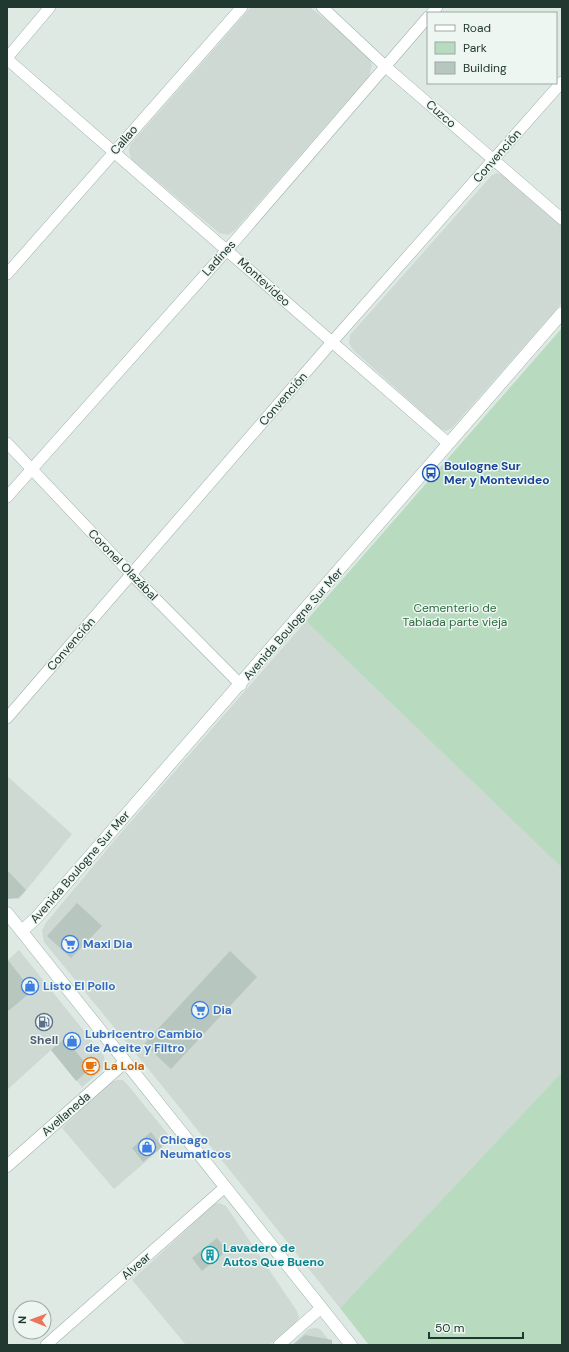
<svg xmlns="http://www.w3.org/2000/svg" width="569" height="1352" font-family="'DM Sans',sans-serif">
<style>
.built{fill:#cdd9d2}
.green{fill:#b8dabf}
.building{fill:#b7c6bf}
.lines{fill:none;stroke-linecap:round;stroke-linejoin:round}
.minor-casing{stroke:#a1b0aa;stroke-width:12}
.tertiary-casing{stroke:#a1b0aa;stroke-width:13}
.secondary-casing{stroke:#9eb4ab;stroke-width:13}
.minor{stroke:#fff;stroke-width:11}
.tertiary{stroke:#fff;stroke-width:12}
.secondary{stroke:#fff;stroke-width:12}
.labels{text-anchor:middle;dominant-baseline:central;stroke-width:3;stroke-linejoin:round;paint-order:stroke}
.street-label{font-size:12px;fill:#203830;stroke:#eef6f2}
.transit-label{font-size:12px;font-weight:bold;fill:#164399;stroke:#eef6f2;text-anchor:start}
.park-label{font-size:12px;fill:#2d6d41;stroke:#eef6f2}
.shop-label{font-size:12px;font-weight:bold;fill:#366cbe;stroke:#eef6f2;text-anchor:start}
.service-label{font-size:12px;font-weight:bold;fill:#4e5e75;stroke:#eef6f2}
.food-label{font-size:12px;font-weight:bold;fill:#c56008;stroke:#eef6f2;text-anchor:start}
.culture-label{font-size:12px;font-weight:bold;fill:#0d838f;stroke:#eef6f2;text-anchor:start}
</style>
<rect width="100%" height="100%" fill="#dee9e4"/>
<g class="built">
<path d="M251,7H310L369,55L372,66L369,76L235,230L228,235L219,233L131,159L129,151L130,145Z"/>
<path d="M497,173L502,175L562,225V303L452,428L446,431L441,429L353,350L349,343L350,335L492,175Z"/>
<path d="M306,621L562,868V1072L340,1308L159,1082L44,942L42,931L45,924L114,841Z"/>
<path d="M7,776L72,834L19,899L7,898Z"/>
<path d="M19,950L104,1056L105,1063L103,1069L82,1087L51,1050L7,1090V961Z"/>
<path d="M117,1080H123L127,1084L172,1139L114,1189L62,1128L109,1083Z"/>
<path d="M219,1203L226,1206L297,1311L299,1317L296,1323L269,1345H186L132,1280L214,1204Z"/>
<path d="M315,1328L320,1329L333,1345H292L309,1329Z"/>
</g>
<g class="green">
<path d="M562,328V868L306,621Z"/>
<path d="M562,1072V1345H369L340,1308Z"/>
</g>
<g class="building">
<path d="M7,870L26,890L18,898L7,899Z"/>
<path d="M77,903L102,926L71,958L47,936Z"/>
<path d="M230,951L257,977L171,1069L144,1044Z"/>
<path d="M7,959L32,991L7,1012Z"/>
<path d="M65,1038L90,1069L76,1081L51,1050Z"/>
<path d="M151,1132L162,1147L143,1162L132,1148Z"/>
<path d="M217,1238L227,1251L202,1271L192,1258Z"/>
<path d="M305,1335L332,1340V1345H293Z"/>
</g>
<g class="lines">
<g class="minor-casing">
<g id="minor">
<path d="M322,7L386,67L562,219"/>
<path d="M432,13L437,7"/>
<path d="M7,58L50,7"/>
<path d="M7,59L448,443"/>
<path d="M7,274L242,7"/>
<path d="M7,443L131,574L241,685"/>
<path d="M7,497L227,250L428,17"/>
<path d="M7,718L332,342L562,82"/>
<path d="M46,1345L225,1187"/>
<path d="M279,1345L321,1308"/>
</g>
</g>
<g class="tertiary-casing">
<path id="tertiary" d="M7,1166L125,1062"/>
</g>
<g class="secondary-casing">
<g id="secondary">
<path d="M7,913L351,1345"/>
<path d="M22,931L37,917L562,313"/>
</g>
</g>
<use href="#minor" class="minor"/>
<use href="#tertiary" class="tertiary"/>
<use href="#secondary" class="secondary"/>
</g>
<defs>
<g id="bus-ring" transform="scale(0.9)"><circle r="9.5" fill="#eef6f2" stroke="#1a4fb4" stroke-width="1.5"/><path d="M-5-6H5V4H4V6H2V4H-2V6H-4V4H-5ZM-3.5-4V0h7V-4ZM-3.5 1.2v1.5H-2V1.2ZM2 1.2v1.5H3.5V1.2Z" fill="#1a4fb4"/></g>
<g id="supermarket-ring" transform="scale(0.9)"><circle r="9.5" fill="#eef6f2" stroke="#3f7fe0" stroke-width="1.5"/><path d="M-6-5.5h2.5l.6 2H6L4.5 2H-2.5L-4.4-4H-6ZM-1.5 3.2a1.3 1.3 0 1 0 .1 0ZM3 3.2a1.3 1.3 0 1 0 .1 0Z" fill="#3f7fe0"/></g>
<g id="shop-ring" transform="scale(0.9)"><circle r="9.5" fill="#eef6f2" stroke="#3f7fe0" stroke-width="1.5"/><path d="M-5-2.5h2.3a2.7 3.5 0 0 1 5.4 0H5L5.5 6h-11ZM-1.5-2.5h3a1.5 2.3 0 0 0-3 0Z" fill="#3f7fe0"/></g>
<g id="fuel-ring" transform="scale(0.9)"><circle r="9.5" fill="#eef6f2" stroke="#5c6f8a" stroke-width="1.5"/><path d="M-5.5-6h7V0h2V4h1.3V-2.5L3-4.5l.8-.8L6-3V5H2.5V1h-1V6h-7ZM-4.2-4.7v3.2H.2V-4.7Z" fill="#5c6f8a"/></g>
<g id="cafe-ring" transform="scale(0.9)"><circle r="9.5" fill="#eef6f2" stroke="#e8710a" stroke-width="1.5"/><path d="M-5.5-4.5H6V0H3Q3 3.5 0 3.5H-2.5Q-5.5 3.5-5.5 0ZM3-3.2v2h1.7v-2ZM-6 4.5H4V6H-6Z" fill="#e8710a"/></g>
<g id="building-ring" transform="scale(0.9)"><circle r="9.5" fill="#eef6f2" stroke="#0f9aa8" stroke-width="1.5"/><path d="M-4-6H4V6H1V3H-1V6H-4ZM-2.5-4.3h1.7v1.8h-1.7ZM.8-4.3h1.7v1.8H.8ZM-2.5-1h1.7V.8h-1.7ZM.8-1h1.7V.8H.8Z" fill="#0f9aa8"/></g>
</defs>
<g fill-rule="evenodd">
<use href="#bus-ring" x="431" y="473"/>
<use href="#supermarket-ring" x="70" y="944"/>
<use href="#shop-ring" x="30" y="986"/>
<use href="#supermarket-ring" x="200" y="1010"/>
<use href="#fuel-ring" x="44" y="1022"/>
<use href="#shop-ring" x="72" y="1041"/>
<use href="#cafe-ring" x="91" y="1066"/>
<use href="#shop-ring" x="147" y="1147"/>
<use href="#building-ring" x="210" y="1255"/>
</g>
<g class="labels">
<g class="street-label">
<text transform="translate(441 114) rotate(41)">Cuzco</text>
<text transform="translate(124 140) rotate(-49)">Callao</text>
<text transform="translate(497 156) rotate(-49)">Convención</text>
<text transform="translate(219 258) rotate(-48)">Ladines</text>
<text transform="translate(264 282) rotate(42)">Montevideo</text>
<text transform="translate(283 399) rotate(-49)">Convención</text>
<text transform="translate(123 565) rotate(46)">Coronel Olazábal</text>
<text transform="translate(293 624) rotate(-49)">Avenida Boulogne Sur Mer</text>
<text transform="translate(71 644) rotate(-49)">Convención</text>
<text transform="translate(80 867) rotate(-49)">Avenida Boulogne Sur Mer</text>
<text transform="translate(66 1114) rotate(-41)">Avellaneda</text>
<text transform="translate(136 1266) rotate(-41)">Alvear</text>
</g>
<g class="transit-label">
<text x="444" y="466">Boulogne Sur<tspan x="444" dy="14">Mer y Montevideo</tspan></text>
</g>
<g class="park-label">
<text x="455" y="608">Cementerio de<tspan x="455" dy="14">Tablada parte vieja</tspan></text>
</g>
<g class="shop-label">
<text x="83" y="944">Maxi Dia</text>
<text x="43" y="986">Listo El Pollo</text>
<text x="213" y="1010">Dia</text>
<text x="85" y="1034">Lubricentro Cambio<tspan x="85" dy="14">de Aceite y Filtro</tspan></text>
<text x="160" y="1140">Chicago<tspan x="160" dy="14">Neumaticos</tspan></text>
</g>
<g class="service-label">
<text x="44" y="1040">Shell</text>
</g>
<g class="food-label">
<text x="104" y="1066">La Lola</text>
</g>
<g class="culture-label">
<text x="223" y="1248">Lavadero de<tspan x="223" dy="14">Autos Que Bueno</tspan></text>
</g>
</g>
<rect width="569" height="1352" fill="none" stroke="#203830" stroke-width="16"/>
<rect x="427" y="12" width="130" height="72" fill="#eef6f2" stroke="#9caaa4"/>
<rect x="435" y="25" width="20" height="6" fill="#ffffff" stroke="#9caaa4"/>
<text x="463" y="32" font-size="12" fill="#203830">Road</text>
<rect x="435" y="42" width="20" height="12" fill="#b8dabf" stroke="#9caaa4"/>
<text x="463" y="52" font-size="12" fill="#203830">Park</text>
<rect x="435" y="62" width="20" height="12" fill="#b7c6bf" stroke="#9caaa4"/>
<text x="463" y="72" font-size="12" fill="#203830">Building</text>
<g transform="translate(32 1320) rotate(271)"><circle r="19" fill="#eef6f2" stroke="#9caaa4"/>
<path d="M0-3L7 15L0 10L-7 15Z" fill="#eb745a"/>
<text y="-6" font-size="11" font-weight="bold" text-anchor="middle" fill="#203830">N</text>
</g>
<path d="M429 1332v6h94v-6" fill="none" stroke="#203830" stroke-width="2"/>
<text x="435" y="1332" font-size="12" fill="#203830" stroke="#eef6f2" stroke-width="3" paint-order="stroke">50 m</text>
</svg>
